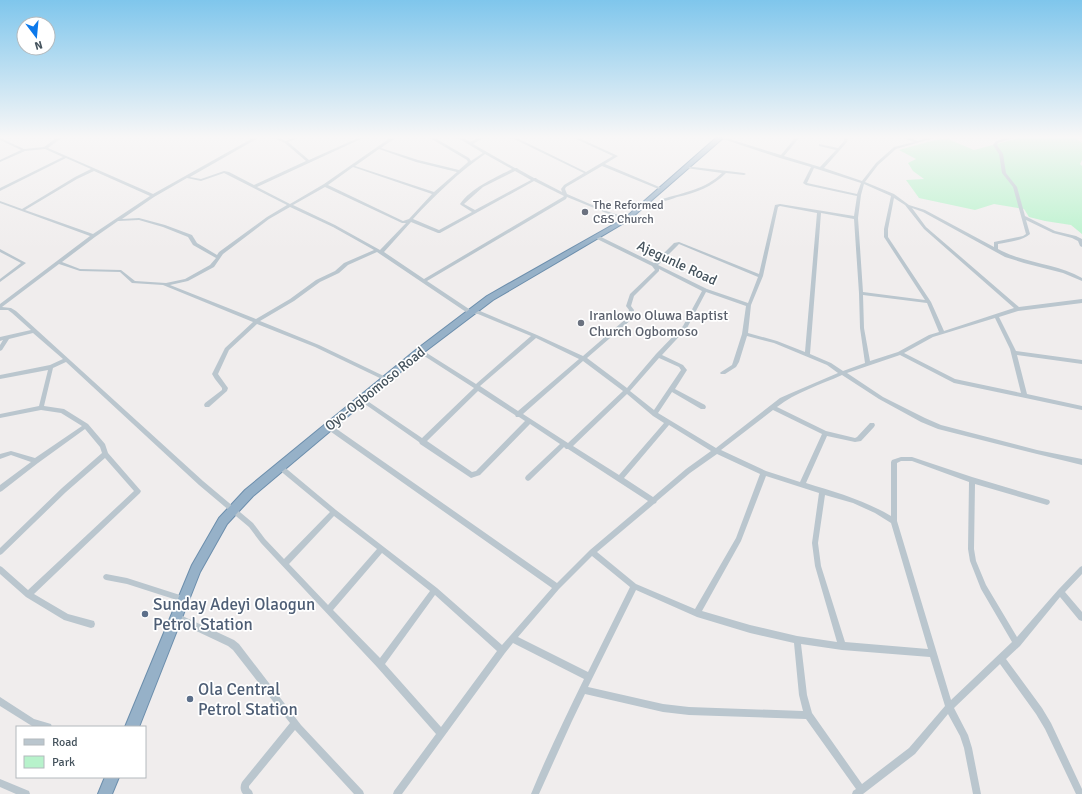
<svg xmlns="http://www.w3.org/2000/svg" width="1082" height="794" font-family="Signika,sans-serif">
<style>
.green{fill:#b7f2cb}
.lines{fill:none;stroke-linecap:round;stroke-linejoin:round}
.trunk-casing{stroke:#6c8eac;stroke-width:2}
.minor{fill:#bac6ce;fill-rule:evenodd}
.trunk{fill:#96b1c8;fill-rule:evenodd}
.worship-dot{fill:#6b7280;stroke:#fff;stroke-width:1.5}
.service-dot{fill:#5c6f8a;stroke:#fff;stroke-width:1.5}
.labels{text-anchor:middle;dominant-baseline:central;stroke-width:3.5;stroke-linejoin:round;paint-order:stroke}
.far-worship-label{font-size:12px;fill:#5b616d;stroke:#fff;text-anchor:start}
.street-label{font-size:14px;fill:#44525c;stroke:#fff}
.worship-label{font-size:14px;fill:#5b616d;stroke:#fff;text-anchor:start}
.near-service-label{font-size:17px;fill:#4e5e75;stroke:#fff;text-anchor:start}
</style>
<rect width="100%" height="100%" fill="#f0eded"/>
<path class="green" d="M1019,138H1076L1082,143V160L1080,164L1082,166V234L1071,225L1045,221L1029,217L1024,209L994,204L975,210L919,198L906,180L924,179L913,171L908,163L916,159L899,150L935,140L948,139L974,150Z"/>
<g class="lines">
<g class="trunk-casing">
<g id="trunk">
<path d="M716,138H723L629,220L493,300L423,353L253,496L227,524L200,572L139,727H125L192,565L219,518L245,490L417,349L487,296L625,218Z"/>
<path d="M105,777H119L112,794H98Z"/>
</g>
</g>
<g class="minor">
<path d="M0,138L24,149L44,147L56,138H61L48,148L153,194L253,138H258L190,177L201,179L224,171L229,172L254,185L306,161L285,143L274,138H279L286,141L293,138H298L288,142L309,160L358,138H363L257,187L290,204L324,184L390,138H395L381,148L418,160L459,170L468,162L467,160L430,138H435L469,158L471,161L483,153L458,138H463L470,142L478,138H483L473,144L515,168H517L518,169L534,178H536L537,179L562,192L561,189L564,185L584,173L512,138H517L586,172L613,156L574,138H579L618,156L605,164L664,189L661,190L602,166L566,187L565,189L567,194L606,211L628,218V220H626L604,212L567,197L566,199L427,281L472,311H480L537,335L583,356L628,317L629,310L626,306L630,294L655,270L652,266L595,238V236H599L654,263L674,243L679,242L759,274L775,205L780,204L854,216L857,196L806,185L803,183L811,167L780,158L720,138H726L781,155L795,138H799L784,156L820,167L836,150L819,146V144L838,148L844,141V138H848L847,142L824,168L862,181L876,163L894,147L914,142L904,138H910L918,141L927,138H934L896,149L878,165L865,182L894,194L909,205L925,210L994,247V242L1023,236L1026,234L1013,187L1002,173L999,154L993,145L996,141L1007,138H1013L998,143L997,145L1003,154L1006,173L1017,187L1025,216L1055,231L1076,236L1082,239V247L1080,246L1078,241L1072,238L1053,233L1026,220L1030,234C1022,241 1008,242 998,244V249C1025,264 1056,263 1082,278V281L1063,273L1024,263L1005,257L923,212L912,208L926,227L1019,307L1082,299V303L1018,311L999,317L1016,351L1082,360V364L1017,355L1027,394L1082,406V410L954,383L900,355L847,373L883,397L925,418L941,425L1037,450L1082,459V465L1037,454L938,429L921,422L879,399L842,375C820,385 796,392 777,407L826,431L855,438L857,437L870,423H874L875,425L874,427L861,441L855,442L827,436L806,483C835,492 864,500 891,516V462L892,460L901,457H912L972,477L1049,500L1050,502L1049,504L1047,505L975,484L974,549L976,561L986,585L1017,637L1058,590L1080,567L1082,566V574L1065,592L1082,612V621L1079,620L1060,597L1020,646L1006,659L1042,708L1051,723L1082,789V794H1076L1045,729L1036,714L1000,664L954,708L968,735L972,748L981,794H973L964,748L960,736L948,714L915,754L863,794H852L853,791L856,789L806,719L689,715L663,712L585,694L572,721L539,794H531C547,755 566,716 584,679L513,643L505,653L402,794H393L394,791L436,734L377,667L261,543L249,527L199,485L66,362L53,368L44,406L64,409L88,424L105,444L108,453L141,491L140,493L34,594L68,614L94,621L95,624L94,627L91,628L64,620L26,597L0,574V566L2,567L28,590L134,491L105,458L66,492L2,554L0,555V548L62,488L102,453L100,447L85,429L38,463L2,491L0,492V485L31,462L11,455L0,459V454L11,451L35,458L82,426L61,413L41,410L0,418V414L39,406L48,370L0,379V375L50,365L63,359L33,333L9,339L2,350L0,351V345L3,340L0,341V337L31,330L12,313L8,310H0V304L90,236L0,203V201L22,209L75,177L91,169L66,158L0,191V188L63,157L45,149L25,151L0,162V160L21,150L0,140ZM379,149L416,162L457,172L434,192L355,166ZM485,154L512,169C495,178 471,188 460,204L461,205L472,212L439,230L413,219C435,195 458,173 485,154ZM353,167L432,194L409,219L403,221L328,185ZM814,168L861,183L857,194L807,183ZM94,171L150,196L93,234L25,210L77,179ZM515,171L531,180L475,210L464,204L483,187ZM224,173L287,205L267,217L219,252L217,255L197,243L192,235L165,225L139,218L122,219L154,197L187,178L201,181ZM534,181L564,196L563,197L424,279L384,252L411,222L438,233H440ZM864,184L891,196L884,229V237L925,300L863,292L858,218L861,195ZM325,187L402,223H406L380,250L335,225L293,205ZM894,198L905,205L924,229L1014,308L944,331L931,302L888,237V229ZM780,206L817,213L805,352L777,341L748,333L751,305L763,276L778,207ZM290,207L333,227L374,250L344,263L335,271L316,280L290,299L256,319L170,285L188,281L214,267L223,254L269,219ZM821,213L854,219L859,293L860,328L865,363L843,371L831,363L810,354ZM139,220L163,227L188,237L193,245L216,258L210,265L185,279L166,283L135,281L121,270L80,269L62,262L95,237L118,221ZM679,244L758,277L748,303L707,289L658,265ZM377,252L469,314H478L531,336L476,384L422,350H418L417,351L418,352L474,388L422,438L363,398H359L358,399L359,400L419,442L420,444L471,478L480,475L530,424L560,444L526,476L525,478L526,480L528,481L530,480L564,447L566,449H568L648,501L590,550L557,583L331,425H327L326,427L327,429L552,588L502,645L437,588L336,510L282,465L280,464L278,465L277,467L278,469L330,512L284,559L265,539L253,523L203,481L16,311L11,308L2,307L59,264L80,271L120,272L132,283L163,285L253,322L225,348L212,374L215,379L222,388V390L205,403L204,405L205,407H209L227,391L228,388L218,374L229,350L257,324L315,347L386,381L388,380L389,379L388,378L319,345L260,321L294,301L320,282L339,273L348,265ZM659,269L702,291L683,326L656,354L627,388L587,358L632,319L634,310L631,306L634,296L659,271ZM706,292L746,306L742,334L733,362L732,365L721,372L720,373L721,374H725L736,367L739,362L747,336L774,343L827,365L838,373L789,394L780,398L716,448L658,413L672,392L701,409H705L706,407L705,405L675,389L687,370L683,365L662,355L687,328ZM863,295L927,303L939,332L929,335L898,352L870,361L864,328ZM995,318L1010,349L1021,393L955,379L904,353L933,337ZM536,338L579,359L518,411L480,386ZM659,358L679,367L681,370L654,410L630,391ZM583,361L623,391L568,443L523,414ZM478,391L515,415L516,417H519L525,421L476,471L472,472L427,441ZM627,394L653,416L664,423L619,475L573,446ZM773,410L822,434L800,482L766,471L721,450ZM669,425L711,451L686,469L653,497L624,478ZM717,454L760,474L736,538L695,609L636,584L597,552L654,504L656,503L657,501L690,473ZM901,461H912L969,482L968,549L970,561L981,589L1012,642L951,700L897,521V463ZM766,476L819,493L812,543L815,566L837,642L797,636L750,625L702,611L741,541ZM825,495L853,503L875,513L891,523L928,649L845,642L821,566L818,543ZM334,516L377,549L328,605L289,564ZM382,553L430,591L380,658L333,610ZM592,556L630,587L588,672L518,637L559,589ZM636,590L697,617L750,633L794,643L799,695L803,711L689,707L663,704L588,687ZM435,595L497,651L441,727L385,664ZM801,644L842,650L930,657L945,706L909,748L862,784L812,713L807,695Z"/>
<path d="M685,166L744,173L746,174L744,175L726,173C712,187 696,193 677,197C672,199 667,201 662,201V199C683,193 706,189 722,173L686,168H685Z"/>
<path d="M0,249L26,263L0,282V279L21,263L0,252Z"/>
<path d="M106,574L127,578L183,596L185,597L187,599L185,601L183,602L127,584L106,580L104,579L103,577L104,575Z"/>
<path d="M176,613L234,640L239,644L301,725L363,791L364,794H354L295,730L249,786V788L252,791L253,794H243C240,790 240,786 242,782L290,723L233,650L228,646L173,620L172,617L173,614Z"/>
<path d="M0,697L34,719L51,724L52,727H35L32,726L0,706Z"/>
<path d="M0,779L29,791L30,794H16L0,787Z"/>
</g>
<use href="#trunk" class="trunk"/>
</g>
<linearGradient id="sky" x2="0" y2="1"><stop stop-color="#7fc6ec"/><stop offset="0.55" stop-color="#f8f7f7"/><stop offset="1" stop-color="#f8f7f7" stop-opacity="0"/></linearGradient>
<rect width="1082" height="249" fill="url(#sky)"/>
<g class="worship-dot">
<circle cx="585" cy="212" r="4"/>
<circle cx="581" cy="323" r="4"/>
</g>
<g class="service-dot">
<circle cx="145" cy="614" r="4"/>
<circle cx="190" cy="699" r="4"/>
</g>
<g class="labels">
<g class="far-worship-label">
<text x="593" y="205">The Reformed<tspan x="593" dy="14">C&amp;S Church</tspan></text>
</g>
<g class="street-label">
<text transform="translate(677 263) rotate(25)">Ajegunle Road</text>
<text transform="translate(375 389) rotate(-39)">Oyo-Ogbomoso Road</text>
</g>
<g class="worship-label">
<text x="589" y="315">Iranlowo Oluwa Baptist<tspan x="589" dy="16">Church Ogbomoso</tspan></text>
</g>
<g class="near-service-label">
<text x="153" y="604">Sunday Adeyi Olaogun<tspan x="153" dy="20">Petrol Station</tspan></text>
<text x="198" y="689">Ola Central<tspan x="198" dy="20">Petrol Station</tspan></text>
</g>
</g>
<rect x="16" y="726" width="130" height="52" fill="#ffffff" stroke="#b4babe"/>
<rect x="24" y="739" width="20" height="6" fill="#bac6ce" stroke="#b4babe"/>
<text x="52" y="746" font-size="12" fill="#44525c">Road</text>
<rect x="24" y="756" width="20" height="12" fill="#b7f2cb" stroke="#b4babe"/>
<text x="52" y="766" font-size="12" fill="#44525c">Park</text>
<g transform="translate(36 36) rotate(164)"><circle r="19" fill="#ffffff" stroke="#b4babe"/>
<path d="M0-3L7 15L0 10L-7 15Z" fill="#0c79eb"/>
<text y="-6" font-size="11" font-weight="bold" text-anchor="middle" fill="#44525c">N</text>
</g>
</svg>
